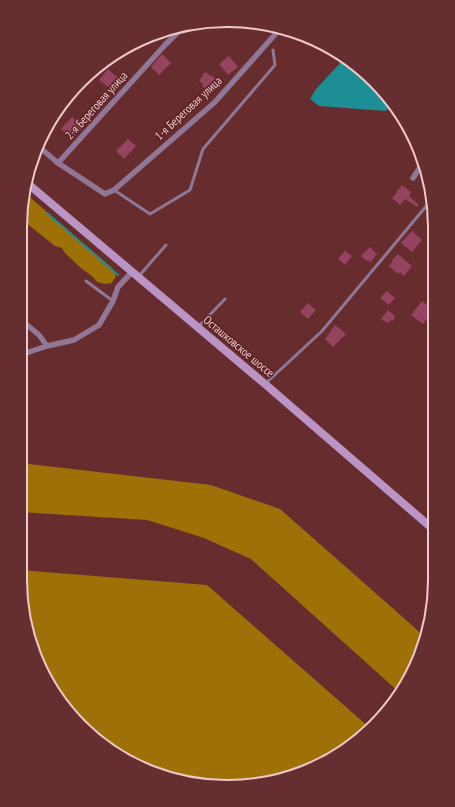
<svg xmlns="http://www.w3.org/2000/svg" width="455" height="807" font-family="'PT Sans Narrow',sans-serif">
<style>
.forest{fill:#9e7008}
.water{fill:#1d8e93}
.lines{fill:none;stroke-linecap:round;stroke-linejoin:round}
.stream{stroke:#1d8e93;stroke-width:2}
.building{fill:#964261}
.service{stroke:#8f7795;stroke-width:3}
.minor{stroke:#8f7795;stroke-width:5.5}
.secondary{stroke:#ba94c4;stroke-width:8}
.labels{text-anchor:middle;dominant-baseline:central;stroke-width:3;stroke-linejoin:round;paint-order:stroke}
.street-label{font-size:12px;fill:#efc9c9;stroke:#5b2124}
.rim{fill:none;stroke:#efc9c9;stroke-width:2}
</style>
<rect width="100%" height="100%" fill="#672c2e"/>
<g class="forest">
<path d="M25,193L112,268L116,276L112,283L105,284L97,282L93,277L81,268L65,253L62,248L55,246L20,218Z"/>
<path d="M20,463L211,485L280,509L414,627L426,639L407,683L400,693L251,559L204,538L147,520L20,512Z"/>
<path d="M20,570L207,585L370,728L364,736L307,771L241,787L174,780L112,752L63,706L31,646L20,580Z"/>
</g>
<path class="water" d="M344,59H346L374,81L394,105L385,111L319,106L310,99L316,89Z"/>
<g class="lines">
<path class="stream" d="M47,213L118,275"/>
</g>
<g class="building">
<path d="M162,54L171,63L159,75L151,67Z"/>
<path d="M229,56L238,67L228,75L219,64Z"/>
<path d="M108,69L120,80L112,90L99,80Z"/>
<path d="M205,72L218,80L211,90L208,88L207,89L202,86L203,84L199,81Z"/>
<path d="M72,117L83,127L72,139L61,129Z"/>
<path d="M128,139L136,146L124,159L116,151Z"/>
<path d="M402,185L411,192L409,196L419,205L417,207L405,199L400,205L392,198L397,192H396Z"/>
<path d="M412,231L422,240L412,252L401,243Z"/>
<path d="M370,247L377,254L370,263L368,260L367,261L361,256Z"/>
<path d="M345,251L352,256L345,265L338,259Z"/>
<path d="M398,254L412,266L404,276L400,272L398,274L389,266L393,261L392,260Z"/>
<path d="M387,291L395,298L389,305L380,298Z"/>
<path d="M422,301L434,310V314L430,319L426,320L423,324L411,315Z"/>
<path d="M308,303L316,310L308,319L300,312Z"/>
<path d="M388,310L395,316L393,321L391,320L388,323L381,319Z"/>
<path d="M335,325L346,334L333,347L325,339Z"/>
</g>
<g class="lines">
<g class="service">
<path d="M114,190L150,214L190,190L203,149L275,65L273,50"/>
<path d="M139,276L166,245"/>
<path d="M86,281L113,301"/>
<path d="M199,326L225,299"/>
<path d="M265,384L322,331L433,198"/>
</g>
<g class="minor">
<path d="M38,146L58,163L105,194L114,190L215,102L279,30"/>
<path d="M58,163L165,45L184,26"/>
<path d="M413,178L424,161"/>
<path d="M20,319L39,335L47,346"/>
<path d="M20,356L29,352L47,346L74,340L99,325L113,301L118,287L132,272"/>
</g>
<path class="secondary" d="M27,183L265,384L434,530"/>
</g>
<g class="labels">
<g class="street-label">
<text transform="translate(96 105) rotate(-48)">2-я Береговая улица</text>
<text transform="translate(188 108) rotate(-43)">1-я Береговая улица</text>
<text transform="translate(239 346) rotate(40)">Осташковское шоссе</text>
</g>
</g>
<path d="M0 0H455V807H0ZM227 27H228A200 200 0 0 1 428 227V580A200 200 0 0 1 228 780H227A200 200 0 0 1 27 580V227A200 200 0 0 1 227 27Z" fill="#672e31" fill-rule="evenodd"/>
<path class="rim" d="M227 27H228A200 200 0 0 1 428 227V580A200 200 0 0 1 228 780H227A200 200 0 0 1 27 580V227A200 200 0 0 1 227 27Z"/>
</svg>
